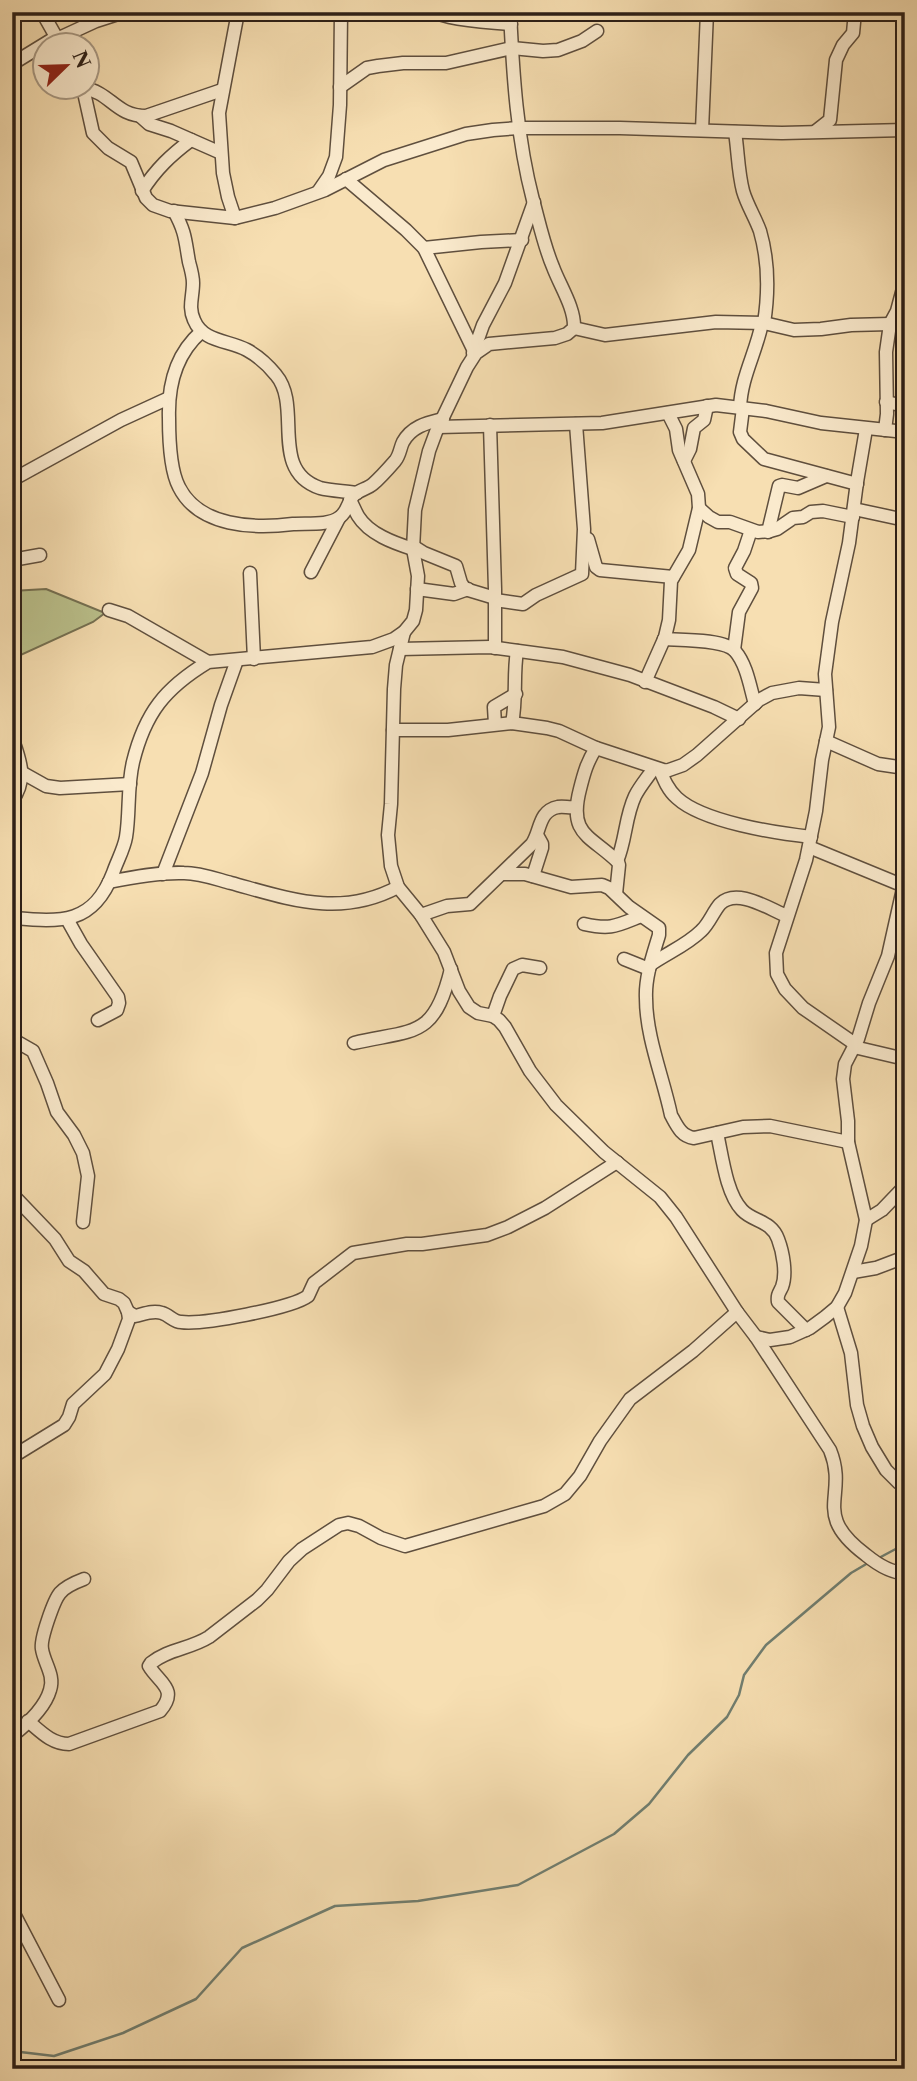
<svg xmlns="http://www.w3.org/2000/svg" width="917" height="2081" font-family="'Libre Caslon Text',serif">
<style>
.green{fill:#bbc28d;stroke:#747052;stroke-width:2}
.lines{fill:none;stroke-linecap:round;stroke-linejoin:round}
.stream{stroke:#707e70;stroke-width:2.5}
.minor-casing{stroke:#5f4f3e;stroke-width:15}
.minor{stroke:#faeacd;stroke-width:12}
</style>
<rect width="100%" height="100%" fill="#f7dfb2"/>
<filter id="stains"><feTurbulence type="fractalNoise" baseFrequency=".00286" numOctaves="4"/><feColorMatrix values="0 0 0 0 .2 0 0 0 0 .09 0 0 0 0 .02 0 0 0 .5 -.17"/></filter>
<radialGradient id="worn" r=".72"><stop offset=".6" stop-color="#630" stop-opacity="0"/><stop offset="1" stop-color="#630" stop-opacity=".3"/></radialGradient>
<path class="green" d="M46,589L105,613L93,622L12,659V591Z"/>
<g class="lines">
<g class="stream">
<path d="M877,1559L905,1544"/>
<path d="M12,2051L54,2056L123,2033L196,1999L242,1948L335,1906L418,1901L518,1885L614,1834L649,1804L688,1755L727,1717L739,1695L744,1675L766,1645L851,1573L868,1563"/>
</g>
<g class="minor-casing">
<g id="minor">
<path d="M42,12L59,42"/>
<path d="M435,12C446,20 495,23 511,24"/>
<path d="M57,39L96,21L124,12"/>
<path d="M12,64L56,37"/>
<path d="M340,87L367,68L378,66L403,63H446L512,48L543,51L558,50L582,41L597,31"/>
<path d="M83,88L93,133L108,148L131,162L146,198L153,205L170,211L235,218L275,208L325,190L384,160L466,134L493,130L519,128H620L782,133L905,130"/>
<path d="M83,88C111,92 115,116 146,116L222,90"/>
<path d="M140,116L149,124L171,131L221,153"/>
<path d="M702,130L707,12"/>
<path d="M816,131L830,120L836,60L843,45L853,33L855,12"/>
<path d="M735,132C738,151 738,172 743,191C747,205 755,217 760,231C769,262 769,291 764,323"/>
<path d="M346,179L406,230L424,248L474,351"/>
<path d="M142,191C156,169 171,155 191,140"/>
<path d="M318,192L329,176L336,157L340,105L341,12"/>
<path d="M174,211C186,233 185,240 189,262C191,269 193,276 193,283C193,297 188,307 194,320C203,342 228,340 247,350C258,356 268,365 276,375C303,407 268,470 320,488C331,491 346,491 357,493"/>
<path d="M235,218L228,197L223,173L219,113L238,12"/>
<path d="M424,248L481,242L522,240"/>
<path d="M574,328L605,335L716,322L764,323L794,330L821,329L851,325L890,324"/>
<path d="M201,332C176,354 168,386 169,418C169,438 170,470 179,487C199,527 254,529 293,524C307,523 329,526 340,517C348,511 348,501 354,495C359,490 367,489 373,484C380,478 388,469 395,461C400,455 400,448 403,442C412,426 427,423 443,419"/>
<path d="M473,353L483,325L505,283L534,202"/>
<path d="M886,402L905,406"/>
<path d="M740,408C741,377 756,353 762,323"/>
<path d="M743,408L740,432L743,439L764,459L857,484"/>
<path d="M490,425L495,589V648"/>
<path d="M438,427L602,423L716,405L766,411L821,423L905,432"/>
<path d="M885,430L887,414L886,352L890,324L897,311L905,281"/>
<path d="M684,461L690,449L694,428L704,420L707,406"/>
<path d="M12,480L121,420L169,398"/>
<path d="M350,500C353,505 355,511 358,516C369,534 394,543 413,549"/>
<path d="M699,508L709,517L718,522H730L758,532L770,531L777,529L793,518L803,517L811,512L823,511L853,517"/>
<path d="M854,509L905,520"/>
<path d="M768,532L779,486L782,485L798,488L826,476"/>
<path d="M588,539L596,567L600,570L673,577"/>
<path d="M413,546L424,553L456,566L461,583L465,589L495,598"/>
<path d="M12,560L40,555"/>
<path d="M311,572L339,518"/>
<path d="M250,573L254,659"/>
<path d="M417,589L454,594L468,589"/>
<path d="M495,600L523,604L536,595L582,574L584,529L576,424"/>
<path d="M109,610L128,616L208,662"/>
<path d="M404,632L396,665L394,689L391,804L388,835L391,866L398,887L421,915L444,952L459,991L469,1007L478,1013L493,1016L499,1020L505,1027L530,1071L556,1105L604,1152L660,1197L676,1217L737,1312L756,1337L830,1450C849,1497 810,1513 866,1555C877,1564 890,1573 905,1573"/>
<path d="M664,639C680,640 725,639 735,651C747,665 750,687 755,704"/>
<path d="M400,649L490,647L563,657L630,675L714,707L739,719"/>
<path d="M734,650L739,612L752,588L751,583L737,574L735,568L744,551L751,530"/>
<path d="M645,682L665,637L669,620L671,581L689,550L699,508L698,494L679,450L676,429L668,413"/>
<path d="M512,723C517,699 513,675 517,651"/>
<path d="M495,724L494,707L516,694"/>
<path d="M393,730H448L512,723L547,728L559,731L596,748L666,771L683,765L697,755L759,700L772,693L799,688L826,690"/>
<path d="M12,737C20,760 28,779 12,801"/>
<path d="M826,741L878,764L905,768"/>
<path d="M596,748C587,762 584,773 580,789C568,835 590,835 618,862L619,865L616,894"/>
<path d="M660,770C664,780 668,790 677,798C703,822 775,833 811,837"/>
<path d="M21,772L46,786L60,788L130,784"/>
<path d="M809,847L904,886"/>
<path d="M617,861C626,840 625,817 635,796C640,786 648,777 654,768"/>
<path d="M163,874L202,773L221,705L237,660"/>
<path d="M502,874H525L571,887L602,885L609,888L629,907L659,928V935C653,955 645,977 646,998C646,1037 663,1077 671,1115C677,1126 681,1136 694,1138L743,1127L770,1126L848,1142"/>
<path d="M533,876L542,848V844L537,835"/>
<path d="M109,882C133,877 159,872 184,873C200,873 216,879 231,883C290,899 340,918 398,887"/>
<path d="M421,915L447,906L470,904L532,844C541,831 538,811 558,807C564,806 569,808 576,807"/>
<path d="M12,918C61,922 93,925 113,873C117,861 124,849 126,837C130,813 127,787 133,762C145,713 165,688 208,662L372,647L394,639L404,632L413,621L416,610L418,576L413,549L415,510L429,451L436,432L467,367L476,353L489,344L555,338L567,334L574,328C575,308 560,286 553,267C544,246 539,222 533,200C517,139 513,75 510,12"/>
<path d="M67,919L81,944L118,997L119,1003L117,1010L98,1020"/>
<path d="M584,924C611,930 616,926 641,916"/>
<path d="M624,959L649,969"/>
<path d="M650,965C667,953 687,945 701,931C709,924 713,912 720,904C737,887 769,909 787,916"/>
<path d="M493,1016L500,996L513,969L522,965L540,968"/>
<path d="M12,1039L33,1051L47,1083L57,1112L74,1135L83,1153L88,1176L83,1222"/>
<path d="M354,1043C415,1029 434,1039 451,969"/>
<path d="M855,1044L803,1008L785,989L777,974L776,953L806,860L816,811L822,760L829,727L825,674L832,622L849,543L857,482L866,429"/>
<path d="M854,1047L905,1059"/>
<path d="M717,1133C722,1155 726,1193 742,1210C753,1222 771,1220 778,1239C783,1252 787,1274 782,1287C779,1293 777,1295 778,1302L806,1330"/>
<path d="M12,1194L55,1239L69,1261L84,1271L104,1294L119,1299L124,1303L128,1312L129,1319L118,1349L105,1374L73,1404L69,1417L64,1425L12,1457"/>
<path d="M866,1220L882,1210L905,1186"/>
<path d="M853,1272L876,1268L905,1257"/>
<path d="M837,1307L851,1353L857,1405L863,1426L872,1447L886,1470L899,1483L905,1484"/>
<path d="M128,1312L135,1316C144,1314 153,1310 162,1313C169,1315 174,1322 181,1322C203,1325 292,1308 308,1296L314,1283L353,1253L407,1244H422L487,1235L508,1227L545,1208L617,1162"/>
<path d="M756,1337L770,1340L790,1337L810,1328L825,1317L837,1307L845,1293L861,1246L866,1220L848,1142V1121L843,1079L845,1064L858,1039L869,1003L888,956L905,880"/>
<path d="M28,1721C41,1732 52,1744 69,1744L160,1711C179,1689 159,1683 149,1666L151,1663C168,1649 190,1649 209,1637L257,1600L267,1590L289,1561L302,1549L339,1525L348,1523L359,1526L381,1538L405,1546L544,1506L565,1494L580,1476L600,1441L630,1399L693,1351L737,1312"/>
<path d="M12,1736C26,1725 45,1708 50,1690C55,1675 44,1663 42,1649C40,1639 54,1600 60,1593C66,1586 76,1582 84,1579"/>
<path d="M12,1910L59,2000"/>
</g>
</g>
<use href="#minor" class="minor"/>
</g>
<rect width="917" height="2081" fill="none" stroke="#f7dfb2" stroke-width="42"/>
<rect x="14" y="14" width="889" height="2053" fill="none" stroke="#2c1f17" stroke-width="3.5"/>
<rect x="21" y="21" width="875" height="2039" fill="none" stroke="#2c1f17" stroke-width="2"/>
<g transform="translate(66 66) rotate(67)"><circle r="33" fill="#faeacd" stroke="#a89984" stroke-width="2"/>
<path d="M0-5L12 26L0 18L-12 26Z" fill="#8f2418"/>
<text y="-10" font-size="19" font-weight="bold" text-anchor="middle" fill="#2c1f17">N</text>
</g>
<rect width="100%" height="100%" filter="url(#stains)"/>
<rect width="100%" height="100%" fill="url(#worn)"/>
</svg>
